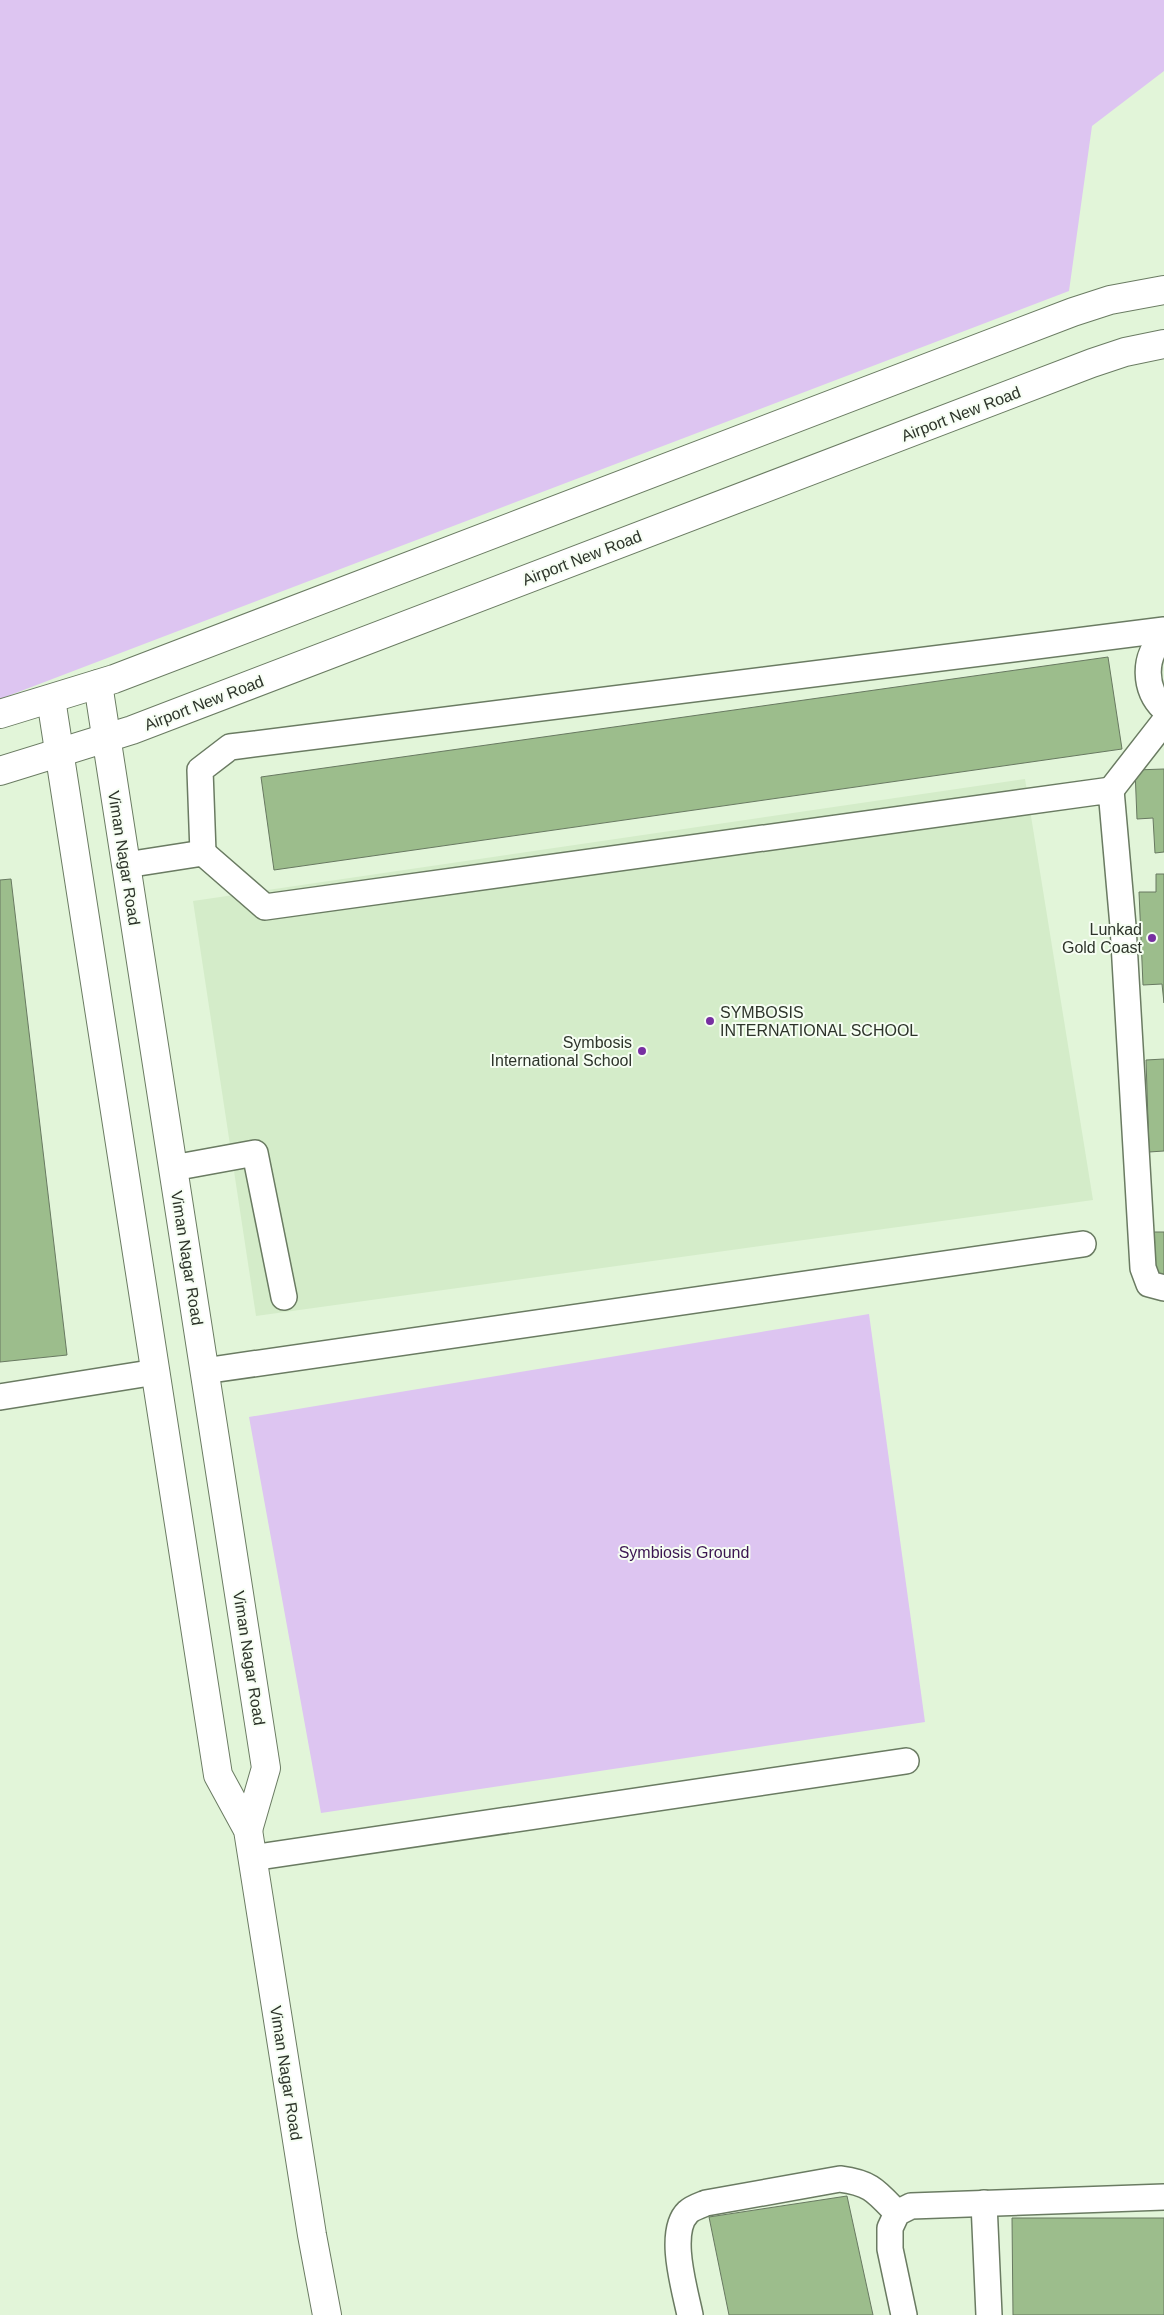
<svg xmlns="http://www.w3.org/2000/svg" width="1164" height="2315" font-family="Helvetica,sans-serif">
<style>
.built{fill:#d4ecc9}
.green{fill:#ddc5f1}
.building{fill:#9cbd8c;stroke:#687961}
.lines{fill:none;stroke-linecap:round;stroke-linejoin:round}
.service-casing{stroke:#6a7b62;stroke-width:28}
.tertiary-casing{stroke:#6a7b62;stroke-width:30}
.secondary-casing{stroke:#6a7b62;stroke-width:30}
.service{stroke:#fff;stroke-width:25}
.tertiary{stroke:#fff;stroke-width:28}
.secondary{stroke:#fff;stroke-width:28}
.poi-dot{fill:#772fa1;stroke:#f6fef3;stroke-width:2}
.labels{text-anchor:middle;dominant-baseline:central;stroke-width:4;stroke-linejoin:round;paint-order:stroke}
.street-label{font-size:16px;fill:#2d342a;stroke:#f6fef3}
.poi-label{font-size:16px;fill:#2d342a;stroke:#f6fef3;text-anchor:end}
.park-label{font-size:16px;fill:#3b1551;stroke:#f6fef3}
</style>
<rect width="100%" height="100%" fill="#e2f5d9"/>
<path class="built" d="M1025,779L1093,1200L256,1316L193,901Z"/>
<g class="green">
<path d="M0,0H1164V71L1092,126L1069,291L0,699Z"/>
<path d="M869,1314L925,1722L321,1813L249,1417Z"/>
</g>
<g class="building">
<path d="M1108,657L1122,749L274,870L261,777Z"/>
<path d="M1164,769V852L1155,853L1153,818L1137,819L1135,770Z"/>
<path d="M1156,874H1164V1003L1162,984L1143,985L1139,892H1156Z"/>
<path d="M11,879L67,1355L0,1362V880Z"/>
<path d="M1164,1059V1151L1149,1152L1146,1060Z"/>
<path d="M1152,1232H1164V1280H1154Z"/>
<path d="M847,2196L873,2315H729L709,2217Z"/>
<path d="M1012,2218H1164V2315H1013Z"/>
</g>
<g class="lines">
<g class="service-casing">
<g id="service">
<path d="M1164,637C1142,656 1144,690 1164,709"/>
<path d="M1111,790L1164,722"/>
<path d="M203,853L200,770L230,747L1164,630"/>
<path d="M126,865L203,853L265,907L1111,790L1123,926L1143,1268L1149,1284L1164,1288"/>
<path d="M173,1168L255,1153L284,1297"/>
<path d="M204,1371L1083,1244"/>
<path d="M0,1397L156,1372"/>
<path d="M252,1858L906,1761"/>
<path d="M984,2203L989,2315"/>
<path d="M690,2315C685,2290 667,2232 688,2212C692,2208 701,2205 706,2203L840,2179C871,2183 876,2191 897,2213"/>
<path d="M904,2315L890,2249V2228L897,2213L911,2206L1164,2197"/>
</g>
</g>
<g class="tertiary-casing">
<g id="tertiary">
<path d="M98,684L266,1768L248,1830"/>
<path d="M51,699L218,1775L248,1830L312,2235L327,2315"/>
</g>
</g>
<g class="secondary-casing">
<g id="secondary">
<path d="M0,714L114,679L1073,312L1110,300L1164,290"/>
<path d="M0,771L132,730L1092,363L1125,352L1164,344"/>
</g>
</g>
<use href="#service" class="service"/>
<use href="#tertiary" class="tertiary"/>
<use href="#secondary" class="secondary"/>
</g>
<g class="poi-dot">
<circle cx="1152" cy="938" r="5"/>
<circle cx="710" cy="1021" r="5"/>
<circle cx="642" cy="1051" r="5"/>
</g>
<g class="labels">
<g class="street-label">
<text transform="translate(961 414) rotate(-21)">Airport New Road</text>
<text transform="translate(582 558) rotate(-21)">Airport New Road</text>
<text transform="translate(204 703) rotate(-21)">Airport New Road</text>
<text transform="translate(124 858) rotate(81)">Viman Nagar Road</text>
<text transform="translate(187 1258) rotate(81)">Viman Nagar Road</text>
<text transform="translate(249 1658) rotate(81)">Viman Nagar Road</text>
<text transform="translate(286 2073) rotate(81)">Viman Nagar Road</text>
</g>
<g class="poi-label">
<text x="1142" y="929">Lunkad<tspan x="1142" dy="18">Gold Coast</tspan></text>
<text x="720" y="1012" text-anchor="start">SYMBOSIS<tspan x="720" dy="18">INTERNATIONAL SCHOOL</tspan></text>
<text x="632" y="1042">Symbosis<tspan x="632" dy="18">International School</tspan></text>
</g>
<g class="park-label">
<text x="684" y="1552">Symbiosis Ground</text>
</g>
</g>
</svg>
